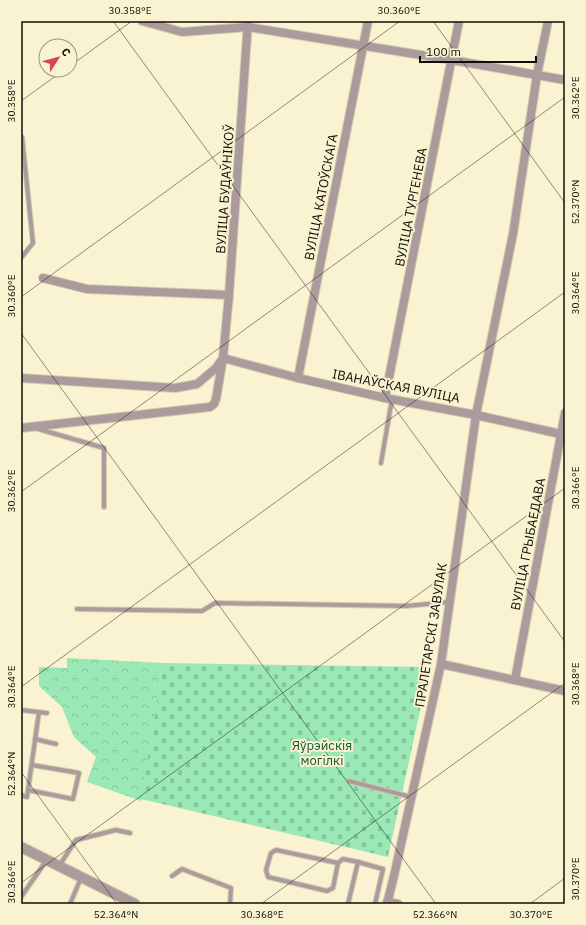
<svg xmlns="http://www.w3.org/2000/svg" width="586" height="925" font-family="'IBM Plex Sans',sans-serif">
<style>
.forest{fill:url(#forest-crowns)}
.cemetery{fill:url(#cemetery-stones)}
.lines{fill:none;stroke-linecap:round;stroke-linejoin:round}
.service-casing{stroke:#d4ceb0;stroke-width:6}
.minor-casing{stroke:#d4ceb0;stroke-width:10}
.tertiary-casing{stroke:#d4ceb0;stroke-width:12}
.service{stroke:#ac9b9c;stroke-width:4}
.minor{stroke:#ac9b9c;stroke-width:8}
.tertiary{stroke:#ac9b9c;stroke-width:10}
.ticks{fill:none;stroke:#100e04;stroke-width:1;stroke-opacity:0.45}
.labels{text-anchor:middle;dominant-baseline:central;stroke-width:4;stroke-linejoin:round;paint-order:stroke}
.street-label{font-size:13px;fill:#100e04;stroke:#f9f3d1}
.park-label{font-size:13px;fill:#105532;stroke:#f9f3d1}
.neatline{fill:none;stroke:#100e04;stroke-width:1.5}
.ticks-label{font-size:10px;text-anchor:middle;fill:#100e04}
</style>
<defs>
<pattern id="forest-crowns" width="20" height="18" patternUnits="userSpaceOnUse"><rect width="20" height="18" fill="#9ae8b5"/><path d="M2 6a3 3 0 1 1 6 0M12 15a3 3 0 1 1 6 0" fill="none" stroke="#84c69a"/></pattern>
<pattern id="cemetery-stones" width="16" height="16" patternUnits="userSpaceOnUse"><rect width="16" height="16" fill="#9ae8b5"/><path d="M2 7V4a2 2 0 0 1 4 0v3zM10 15v-3a2 2 0 0 1 4 0v3z" fill="#84c69a"/></pattern>
</defs>
<rect width="100%" height="100%" fill="#f9f3d1"/>
<path class="forest" d="M67,658L163,663L141,801L87,782L96,757L74,737L62,707L39,686V667L67,668Z"/>
<path class="cemetery" d="M163,663L424,667L428,674L388,857L141,799Z"/>
<g class="lines">
<g class="service-casing">
<g id="service">
<path d="M21,258L33,243L22,137"/>
<path d="M35,428L104,448V507"/>
<path d="M381,463L392,399"/>
<path d="M77,609L202,611L215,603L406,606L449,602"/>
<path d="M21,710L47,713"/>
<path d="M35,739L56,744"/>
<path d="M349,781L411,797"/>
<path d="M28,790L73,799L79,773L32,765"/>
<path d="M21,795L27,797L39,712"/>
<path d="M338,863L333,888L327,891L268,877L266,870L271,853L276,850L338,863L343,859L358,862"/>
<path d="M59,866L76,840L116,830L130,833"/>
<path d="M172,876L182,869L231,888L230,904"/>
<path d="M21,897L46,861"/>
<path d="M70,904L81,878"/>
<path d="M348,904L358,862L383,869L375,904"/>
</g>
</g>
<g class="minor-casing">
<g id="minor">
<path d="M142,21L182,32L248,27L452,60L565,80"/>
<path d="M43,278L87,289L229,295"/>
<path d="M21,378L175,388L197,384L216,368L223,358L229,295L248,21"/>
<path d="M298,378L368,21"/>
<path d="M385,398L459,21"/>
<path d="M21,428L210,407L214,404L216,399L223,358L298,378L385,398L476,415L565,435"/>
<path d="M441,664L565,691"/>
<path d="M515,680L565,413"/>
<path d="M387,902L398,904"/>
<path d="M387,904L394,876L441,664L476,415L513,234L537,75L548,21"/>
</g>
</g>
<g class="tertiary-casing">
<path id="tertiary" d="M21,847L135,904"/>
</g>
<use href="#service" class="service"/>
<use href="#minor" class="minor"/>
<use href="#tertiary" class="tertiary"/>
</g>
<path class="ticks" d="M113,21L565,642M433,21L565,203M70,66L132,21M21,101L64,70M21,297L400,21M21,333L436,904M21,492L565,97M21,687L565,292M21,772L117,904M21,883L565,488M261,904L565,683M530,904L565,878"/>
<g class="labels">
<g class="street-label">
<text transform="translate(225 189) rotate(-86)">ВУЛІЦА БУДАЎНІКОЎ</text>
<text transform="translate(321 197) rotate(-79)">ВУЛІЦА КАТОЎСКАГА</text>
<text transform="translate(411 207) rotate(-79)">ВУЛІЦА ТУРГЕНЕВА</text>
<text transform="translate(396 386) rotate(11)">ІВАНАЎСКАЯ ВУЛІЦА</text>
<text transform="translate(528 544) rotate(-79)">ВУЛІЦА ГРЫБАЕДАВА</text>
<text transform="translate(431 635) rotate(-81)">ПРАЛЕТАРСКІ ЗАВУЛАК</text>
</g>
<g class="park-label">
<text x="322" y="745">Яўрэйскія<tspan x="322" dy="15">могілкі</tspan></text>
</g>
</g>
<rect width="586" height="925" fill="none" stroke="#f9f3d1" stroke-width="44"/>
<g transform="translate(58 58) rotate(54)"><circle r="19" fill="#f9f3d1" stroke="#9c977f"/>
<path d="M0-3L7 15L0 10L-7 15Z" fill="#d5455b"/>
<text y="-6" font-size="11" font-weight="bold" text-anchor="middle" fill="#100e04">С</text>
</g>
<path d="M420 56v6h116v-6" fill="none" stroke="#100e04" stroke-width="2"/>
<text x="426" y="56" font-size="12" fill="#100e04" stroke="#f9f3d1" stroke-width="3" paint-order="stroke">100 m</text>
<rect x="22" y="22" width="542" height="881" class="neatline"/>
<g class="ticks-label">
<text x="130" y="14">30.358°E</text>
<text x="399" y="14">30.360°E</text>
<text transform="translate(575 98) rotate(-90)" y="4">30.362°E</text>
<text transform="translate(11 101) rotate(-90)" y="4">30.358°E</text>
<text transform="translate(575 202) rotate(-90)" y="4">52.370°N</text>
<text transform="translate(575 293) rotate(-90)" y="4">30.364°E</text>
<text transform="translate(11 296) rotate(-90)" y="4">30.360°E</text>
<text transform="translate(575 488) rotate(-90)" y="4">30.366°E</text>
<text transform="translate(11 491) rotate(-90)" y="4">30.362°E</text>
<text transform="translate(575 684) rotate(-90)" y="4">30.368°E</text>
<text transform="translate(11 687) rotate(-90)" y="4">30.364°E</text>
<text transform="translate(11 774) rotate(-90)" y="4">52.364°N</text>
<text transform="translate(575 879) rotate(-90)" y="4">30.370°E</text>
<text transform="translate(11 882) rotate(-90)" y="4">30.366°E</text>
<text x="116" y="918">52.364°N</text>
<text x="262" y="918">30.368°E</text>
<text x="435" y="918">52.366°N</text>
<text x="531" y="918">30.370°E</text>
</g>
</svg>
